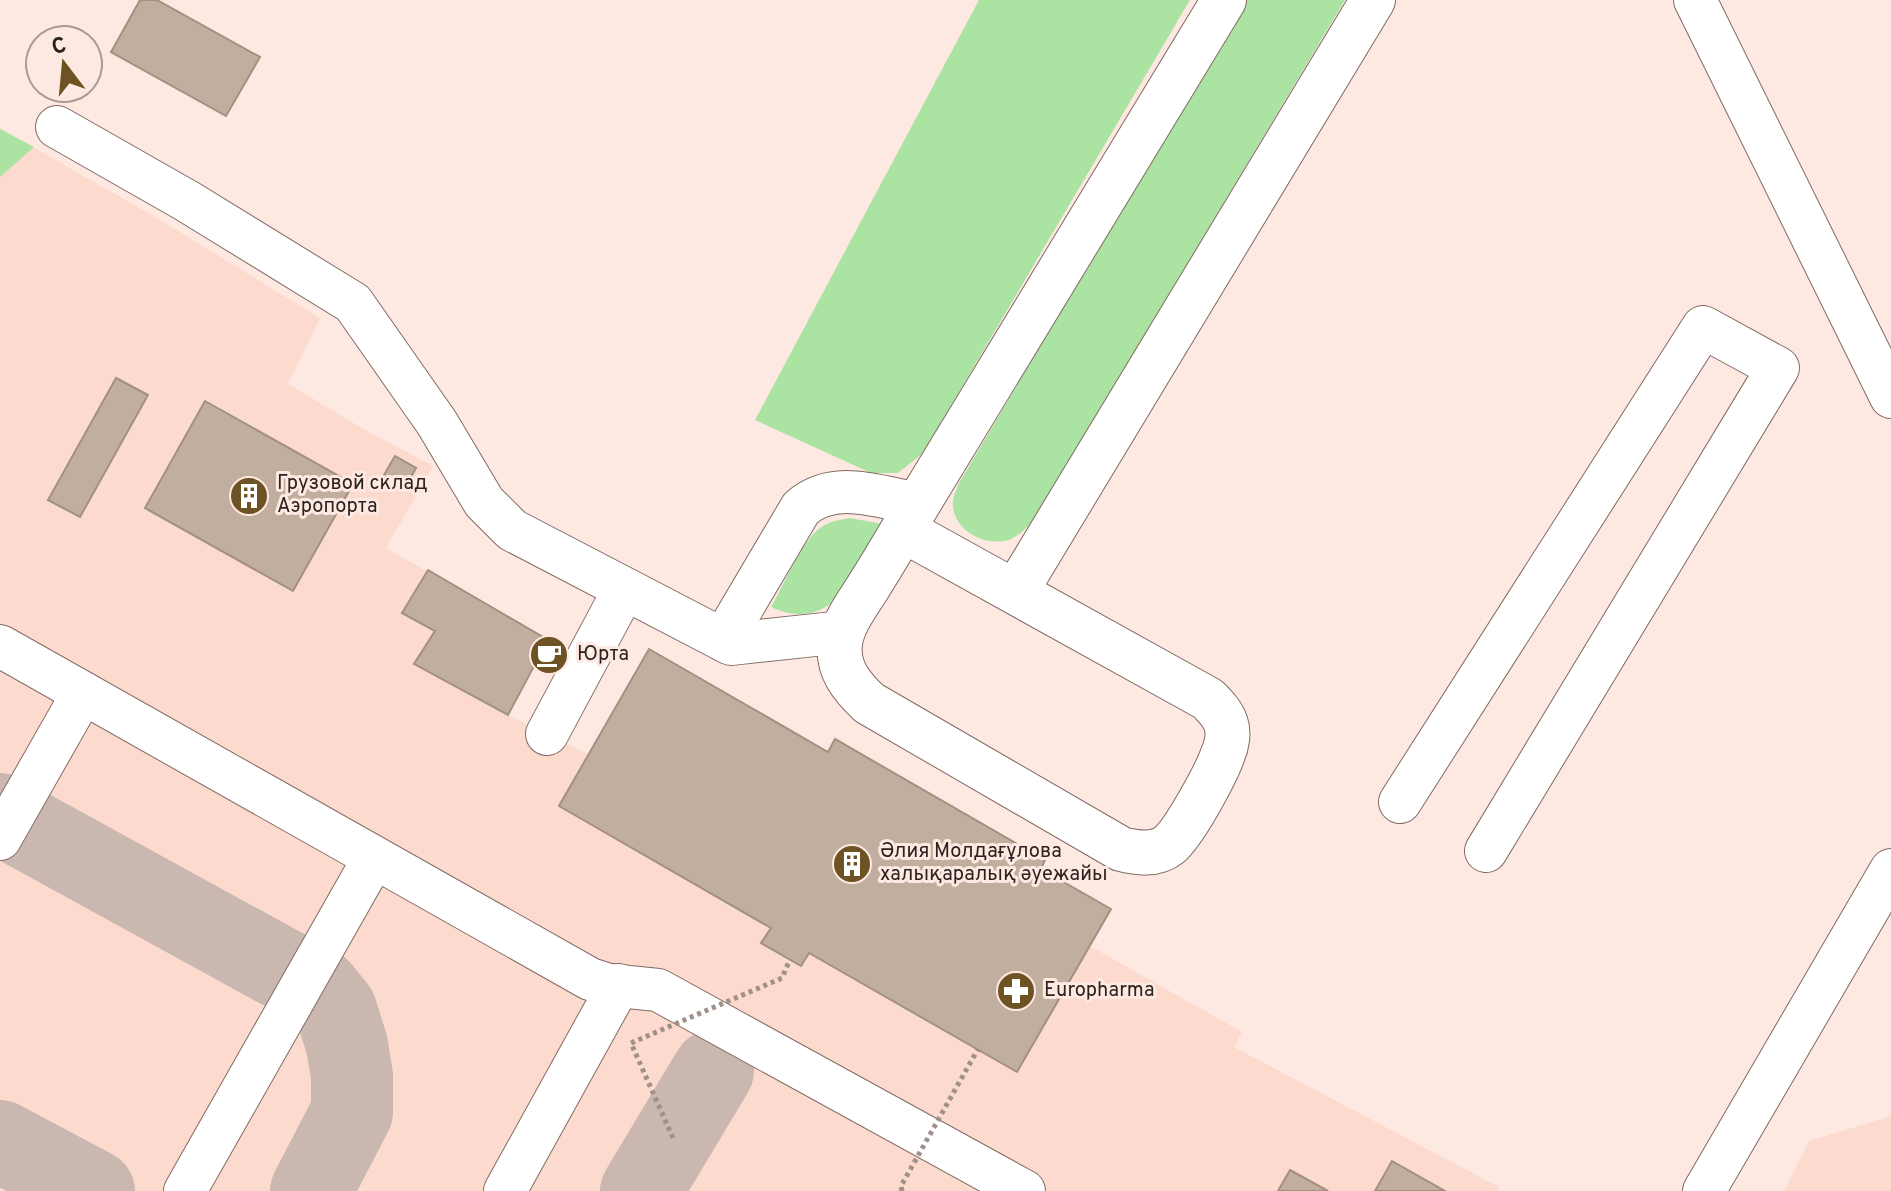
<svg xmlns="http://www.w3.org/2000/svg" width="1891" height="1191" font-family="Overpass,sans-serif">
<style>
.built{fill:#fcdace}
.green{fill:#abe4a2}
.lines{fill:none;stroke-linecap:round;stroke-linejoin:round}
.taxiway{stroke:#c9b7b0;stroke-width:82}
.building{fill:#c1ae9e;stroke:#a29080;stroke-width:2}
.minor-casing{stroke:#816a63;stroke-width:44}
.major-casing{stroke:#816a63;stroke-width:46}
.minor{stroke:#fff;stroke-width:42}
.major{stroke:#fff;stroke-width:44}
.path-bridge{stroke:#9f908a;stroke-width:5;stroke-dasharray:4 4;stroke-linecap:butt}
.labels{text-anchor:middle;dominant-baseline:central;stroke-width:6;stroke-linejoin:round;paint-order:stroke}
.poi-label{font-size:20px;fill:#2b221e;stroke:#fee9e2;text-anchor:start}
</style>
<rect width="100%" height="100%" fill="#fee9e2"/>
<g class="built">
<path d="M0,128L162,221L320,318L288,384L367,431L433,466L386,548L548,640L508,715L588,754L649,649L828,752L835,739L1045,860L1041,869L1111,909L1090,946L1242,1032L1234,1047L1499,1187L1497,1191H0Z"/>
<path d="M1891,1116V1191H1784L1809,1141Z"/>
</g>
<g class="green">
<path d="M979,0H1190L923,453L898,473H871L755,420Z"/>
<path d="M1246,0H1345L1035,518C1028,527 1021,534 1011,539C989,548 956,533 953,507C952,498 956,491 959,483Z"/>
<path d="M0,129L34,147L0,177Z"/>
<path d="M850,518L883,524L839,597C819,616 795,619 771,607C784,585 800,544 819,529C828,521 839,520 850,518Z"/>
</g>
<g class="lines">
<g class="taxiway">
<path d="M0,814L319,989L336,1010L347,1045L352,1076V1112L311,1191"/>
<path d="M0,1141L94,1191"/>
<path d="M641,1191L713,1071"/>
</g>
</g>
<g class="building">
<path d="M140,0H157L260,57L226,116L111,52Z"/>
<path d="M116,378L148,395L80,517L48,500Z"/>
<path d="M205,401L353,484L293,591L145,508Z"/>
<path d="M395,456L416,468L405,488L384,475Z"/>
<path d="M428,570L548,640L508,715L414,664L435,631L402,613Z"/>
<path d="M649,649L828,752L835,739L1045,860L1041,869L1111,909L1017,1072L809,953L801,966L761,943L771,928L559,806Z"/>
<path d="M1392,1161L1445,1191H1375Z"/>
<path d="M1290,1170L1328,1191H1278Z"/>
</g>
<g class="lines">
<g class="minor-casing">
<g id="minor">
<path d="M1695,0L1891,397"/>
<path d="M57,127L187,201L353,303L437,423L484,502L512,530L731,644L843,632"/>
<path d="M723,640L801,508C835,479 878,497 918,504"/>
<path d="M0,646L590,979L609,985L658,990L1024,1191"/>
<path d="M547,734L624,590"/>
<path d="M1400,802L1703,327L1778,368L1486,851"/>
<path d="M0,839L83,693"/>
<path d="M185,1191L374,858"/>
<path d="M505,1191L619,985"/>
<path d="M1704,1191L1891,870"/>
</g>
</g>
<g class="major-casing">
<g id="major">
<path d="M903,530L1208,699C1215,706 1223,714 1226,724C1229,733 1227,745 1223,754C1216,774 1184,833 1169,845C1155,856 1137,853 1121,849L869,703C852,687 837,669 840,644C842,623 859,602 870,584C887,557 902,531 918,504L1224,0"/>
<path d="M1016,591L1373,0"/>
</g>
</g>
<use href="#minor" class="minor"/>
<use href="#major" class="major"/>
<g class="path-bridge">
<path d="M673,1138L631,1043L782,978L790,959"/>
<path d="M902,1191L901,1186L978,1049"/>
</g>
</g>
<defs>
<g id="building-disc" transform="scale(2)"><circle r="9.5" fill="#6d5224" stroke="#fee9e2"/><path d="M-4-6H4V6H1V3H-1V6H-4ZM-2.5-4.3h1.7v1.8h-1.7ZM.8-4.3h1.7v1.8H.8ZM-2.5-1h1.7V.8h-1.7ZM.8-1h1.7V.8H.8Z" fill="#fff"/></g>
<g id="cafe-disc" transform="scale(2)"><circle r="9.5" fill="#6d5224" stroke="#fee9e2"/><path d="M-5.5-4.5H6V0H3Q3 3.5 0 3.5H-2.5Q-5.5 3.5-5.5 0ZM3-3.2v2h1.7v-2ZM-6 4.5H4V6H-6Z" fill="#fff"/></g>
<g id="pharmacy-disc" transform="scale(2)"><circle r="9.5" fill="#6d5224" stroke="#fee9e2"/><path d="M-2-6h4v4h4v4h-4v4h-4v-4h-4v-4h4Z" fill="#fff"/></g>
</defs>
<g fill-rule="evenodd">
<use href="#building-disc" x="249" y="496"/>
<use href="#cafe-disc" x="549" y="655"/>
<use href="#building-disc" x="852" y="864"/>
<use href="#pharmacy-disc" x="1016" y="991"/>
</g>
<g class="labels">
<g class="poi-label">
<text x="277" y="484">Грузовой склад<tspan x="277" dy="23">Аэропорта</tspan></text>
<text x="577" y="655">Юрта</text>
<text x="880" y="852">Әлия Молдағұлова<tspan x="880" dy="23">халықаралық әуежайы</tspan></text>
<text x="1044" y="991">Europharma</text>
</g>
</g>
<g transform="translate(64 64) rotate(344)"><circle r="38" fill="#fee9e2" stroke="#aa9994" stroke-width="2"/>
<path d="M0-6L14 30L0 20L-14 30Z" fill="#6d5224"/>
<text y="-12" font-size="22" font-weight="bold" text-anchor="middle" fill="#2b221e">С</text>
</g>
</svg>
